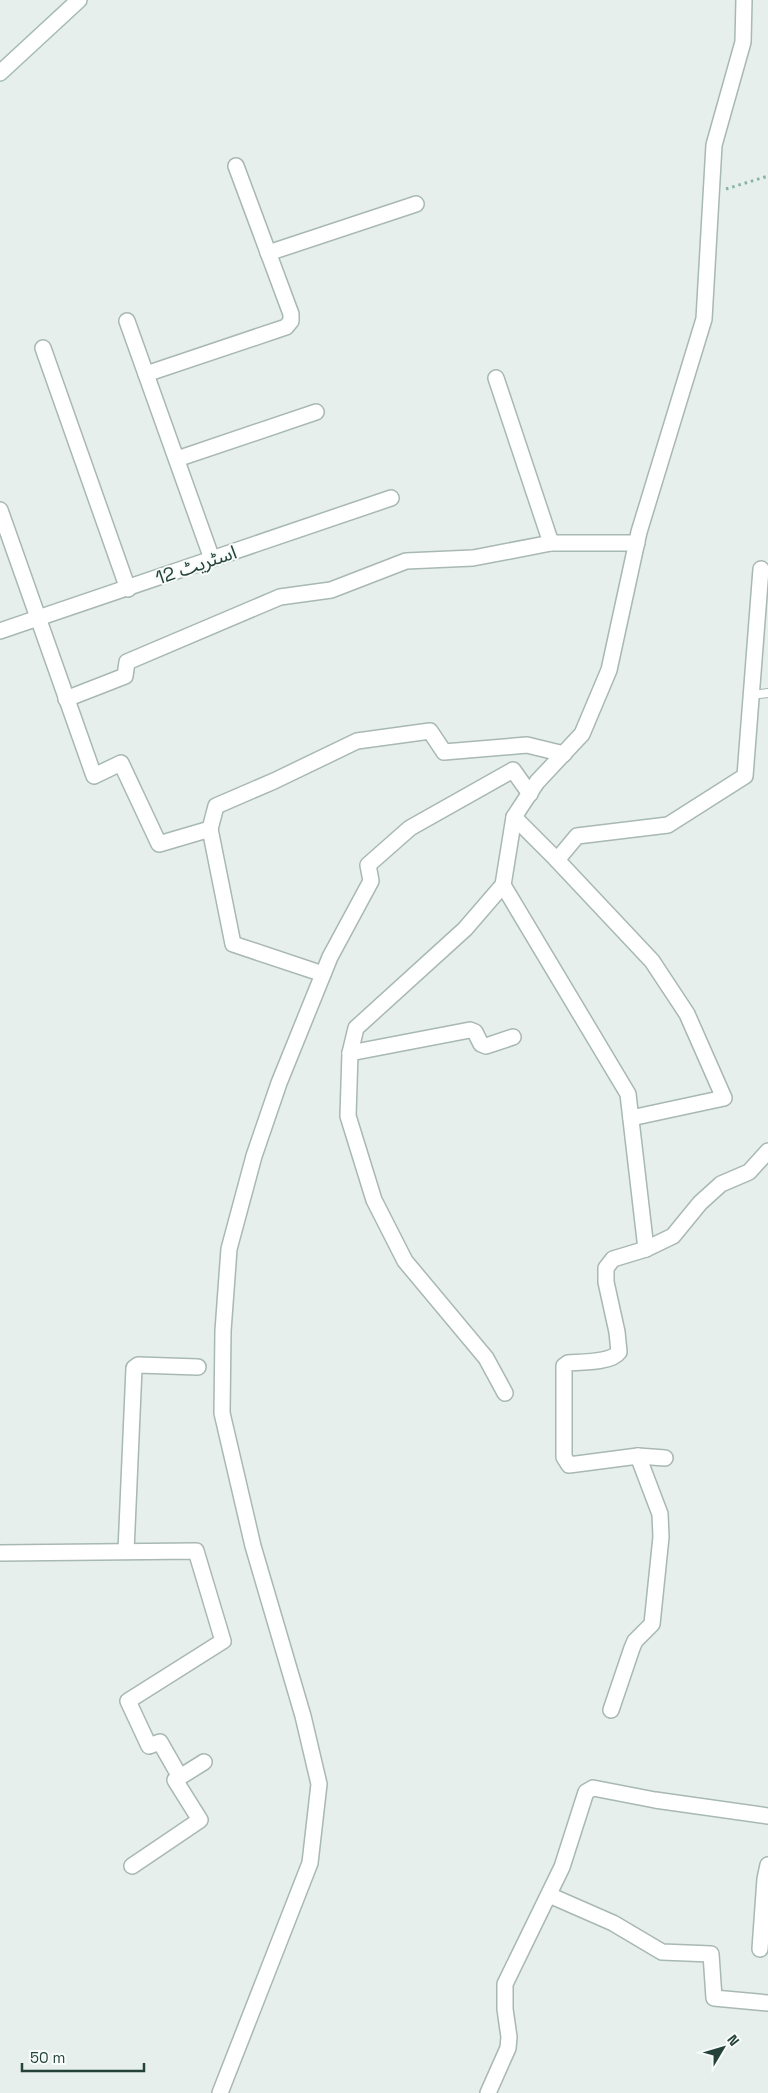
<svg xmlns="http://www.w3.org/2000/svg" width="768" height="2093" font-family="'Space Grotesk','Noto Sans Arabic',sans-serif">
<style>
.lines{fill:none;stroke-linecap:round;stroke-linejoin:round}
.lane-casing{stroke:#a8b8b2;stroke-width:10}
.street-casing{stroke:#a8b8b2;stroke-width:18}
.secondary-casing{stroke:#a4bbb3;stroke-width:18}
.path{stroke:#86b3a5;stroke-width:3;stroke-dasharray:2.5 4;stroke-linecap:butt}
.lane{stroke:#fff;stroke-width:8}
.street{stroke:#fff;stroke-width:15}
.secondary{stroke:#fff;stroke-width:15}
.labels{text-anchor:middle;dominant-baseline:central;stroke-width:4;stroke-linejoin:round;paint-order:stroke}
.street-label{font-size:19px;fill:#24423a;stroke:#f7fbf9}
</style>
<rect width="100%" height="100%" fill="#e6efeb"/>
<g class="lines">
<g class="lane-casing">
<path id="lane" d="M751,695L768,693"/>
</g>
<g class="street-casing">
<g id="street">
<path d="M268,253L416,204"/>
<path d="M127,321L212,559"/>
<path d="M43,348L128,589"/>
<path d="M146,374L286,327L291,321V314L236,166"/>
<path d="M496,378L551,543"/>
<path d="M177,459L316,412"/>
<path d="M0,510L94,776L121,763L159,844L210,829L233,944L323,974"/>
<path d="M0,631L391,498"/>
<path d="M66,699L125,676L127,662L280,597L331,590L406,561L473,558L551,543H637"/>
<path d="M514,817L557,860L577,836L668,825L745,776L761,569"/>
<path d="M210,829L216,806L274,781L357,741L430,731L444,752L527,745L564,754"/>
<path d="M557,860L652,961L687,1014L724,1098L631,1118"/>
<path d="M503,885L628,1094L646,1249"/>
<path d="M350,1053L470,1030L475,1032L481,1044L486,1046L513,1037"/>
<path d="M505,1393L486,1358L405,1261L374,1200L348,1116L350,1053L356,1028L465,929L503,885L514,817L537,782L582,734L609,670L639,532L704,319L714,145L743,42L744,0"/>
<path d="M665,1458L638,1456L569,1465L564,1457V1366L568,1363C581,1362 611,1363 619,1352L617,1332L606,1282V1268L613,1259L646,1249L673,1236L700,1203L721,1184L749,1172L768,1151"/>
<path d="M126,1551L134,1368L138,1365L198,1367"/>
<path d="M0,1553L196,1551L223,1641L128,1701L149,1746L160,1742L180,1777L204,1762"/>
<path d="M611,1710L632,1648L635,1641L652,1624L661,1537L660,1514L638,1456"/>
<path d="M132,1866L200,1820L175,1780L180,1777"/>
<path d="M549,1895L613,1923L662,1952L711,1954L714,1998L768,2003"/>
<path d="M760,1949L765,1879L768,1865"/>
<path d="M220,2093L310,1863L319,1784L303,1716L253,1546L222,1413L223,1331L229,1249L254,1156L279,1083L330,957L371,881L368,865L410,828L513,770L530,794"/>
<path d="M488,2093L508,2048L509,2037L505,2009V1984L562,1867L586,1792L593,1788L655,1800L768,1816"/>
</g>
</g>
<g class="secondary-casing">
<path id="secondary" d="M0,73L79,0"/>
</g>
<path class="path" d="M726,189L768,176"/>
<use href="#lane" class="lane"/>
<use href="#street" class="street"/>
<use href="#secondary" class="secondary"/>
</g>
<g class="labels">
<g class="street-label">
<text transform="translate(196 565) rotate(-19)">اسٹریٹ 12</text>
</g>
</g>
<g transform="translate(723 2048) rotate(52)" stroke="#f7fbf9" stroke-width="4" paint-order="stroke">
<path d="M0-4L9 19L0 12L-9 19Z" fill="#24423a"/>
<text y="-8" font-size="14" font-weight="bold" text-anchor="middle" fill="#24423a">N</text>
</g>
<path d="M22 2063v8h122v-8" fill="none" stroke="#24423a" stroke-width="2.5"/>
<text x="30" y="2063" font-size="15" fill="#24423a" stroke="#f7fbf9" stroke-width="4" paint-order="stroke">50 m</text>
</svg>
